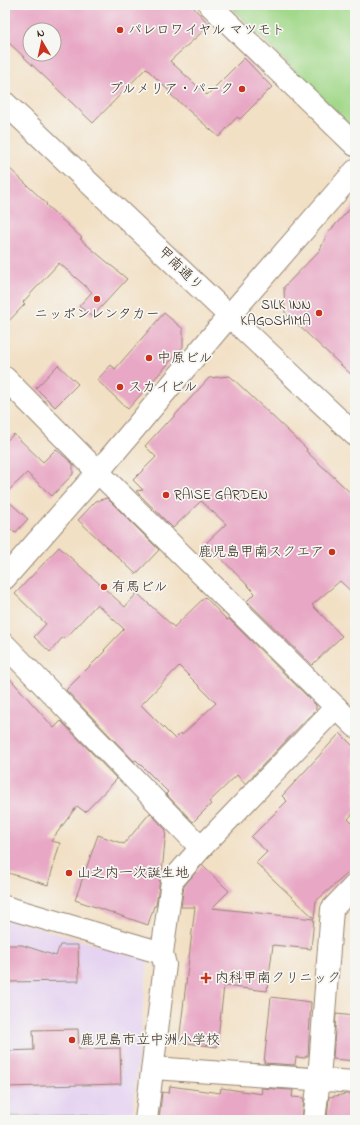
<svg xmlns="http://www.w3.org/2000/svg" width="360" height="1125" font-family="'Indie Flower','Klee One',sans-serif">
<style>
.built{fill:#e5d3f1}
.green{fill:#a1d889;stroke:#6e8154}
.building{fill:#e8a7c5;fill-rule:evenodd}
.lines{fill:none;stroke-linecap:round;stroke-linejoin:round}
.minor-casing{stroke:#968572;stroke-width:24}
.minor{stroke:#fff;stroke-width:22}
.poi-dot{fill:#c8321e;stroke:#f6f6f2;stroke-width:1.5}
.labels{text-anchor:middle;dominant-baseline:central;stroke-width:3.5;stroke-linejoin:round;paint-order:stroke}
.poi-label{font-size:14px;fill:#3b2a1e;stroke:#f6f6f2;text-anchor:start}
.street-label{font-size:14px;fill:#3b2a1e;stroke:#f6f6f2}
</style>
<rect width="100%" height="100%" fill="#f6f6f2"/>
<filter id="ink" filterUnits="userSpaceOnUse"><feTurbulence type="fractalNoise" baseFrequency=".025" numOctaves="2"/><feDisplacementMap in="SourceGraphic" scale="8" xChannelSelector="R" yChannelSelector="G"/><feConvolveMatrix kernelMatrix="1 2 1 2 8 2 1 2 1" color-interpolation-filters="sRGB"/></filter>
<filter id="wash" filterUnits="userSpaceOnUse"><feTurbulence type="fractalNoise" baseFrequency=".012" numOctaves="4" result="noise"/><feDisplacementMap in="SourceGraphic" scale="16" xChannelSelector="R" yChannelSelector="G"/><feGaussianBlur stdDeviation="0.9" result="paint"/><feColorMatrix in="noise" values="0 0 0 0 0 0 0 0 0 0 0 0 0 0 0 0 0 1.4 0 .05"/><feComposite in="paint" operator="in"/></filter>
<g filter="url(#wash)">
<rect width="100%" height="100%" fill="#f2e0c5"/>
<path class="built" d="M5,918L148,960L132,1120H5Z"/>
<g class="green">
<path d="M229,5H355V131Z"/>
<path d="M117,1115L116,1120H5V1117Z"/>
</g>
<g id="blocks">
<g class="building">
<path d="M5,5H191L210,25L170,61L207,95L244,58L272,87L240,119L237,117L219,137L171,95L172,94L146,68L93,123L5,39ZM30,30H54V54H30Z"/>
<path d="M5,164L47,204L46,205L82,238L80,239L127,279L92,317L79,306L92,292L59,263L23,302L25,304L5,325Z"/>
<path d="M355,203V378L285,313L284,287L320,250L327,234Z"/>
<path d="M164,313L183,329V347L128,409L97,380L111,365L115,369Z"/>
<path d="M58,365L78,384L55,407L36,388Z"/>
<path d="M230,376L307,449L306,451L355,497V595L340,581L312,605L342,636L312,665L247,601L255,593L206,543L226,524L201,501L173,528L136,491L143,490L133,480L156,457L145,446L166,423L167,424L209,378Z"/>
<path d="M14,434L43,462L56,449L73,464V474L52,496L27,473L5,494V442Z"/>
<path d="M5,498L28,519L15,533L5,523Z"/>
<path d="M107,498L159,550L136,574L78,520L96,501Z"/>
<path d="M59,547L125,607L137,593L174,627L205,597L227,620L229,619L316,705V709L245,784L237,775L209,802L211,804L193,822L166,794L168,792L136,760L134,761L66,690L105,651L104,650L124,629L97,604L65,639L63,637L50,652L34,637L46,624L15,594ZM179,666L216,703L182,735L181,733L175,739L141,705Z"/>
<path d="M5,673L54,728L61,721L117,779L85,812L77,806L51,841L60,843L48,885L5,872Z"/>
<path d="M340,733L355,748V811L348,819L355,826V867L316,901L314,918L256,863L267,852L251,837L287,801L282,796Z"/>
<path d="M150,813L166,830L162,873L160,879L156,906H154L148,925L75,900L98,835L124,844Z"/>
<path d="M202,865L229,891L212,908L314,919L311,949L273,945L267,991L224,986L217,1047L179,1042L195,907H181L184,886Z"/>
<path d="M5,945H22L56,956L60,945H78L79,981L5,982Z"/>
<path d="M271,997L311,1002L308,1056H306L305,1058L296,1057L295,1065L264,1063Z"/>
<path d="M336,1014L355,1016V1061L333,1059Z"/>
<path d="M78,1029L79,1049L120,1048L121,1084L5,1087V1051L34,1050L33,1030Z"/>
<path d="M170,1086L220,1093L221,1088L262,1094L261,1088L293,1090L292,1097L304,1098L302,1120H159L162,1092L169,1093Z"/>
<path d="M347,1094H353L351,1120H327L329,1097Z"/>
</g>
</g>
</g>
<g filter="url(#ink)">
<use href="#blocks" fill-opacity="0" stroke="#968572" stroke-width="1"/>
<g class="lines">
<g class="minor-casing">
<g id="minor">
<path d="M210,5L355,145"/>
<path d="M5,103L355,435"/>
<path d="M5,378L98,472L355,726"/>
<path d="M5,578L98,472L229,316L355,171"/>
<path d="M5,645L201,848"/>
<path d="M5,907L162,953"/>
<path d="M153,1068L355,1082"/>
<path d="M146,1120L165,965L162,953L172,881L201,848L336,707"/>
<path d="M314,1120L319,1079L332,909L355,885"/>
</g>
</g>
<use href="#minor" class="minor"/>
</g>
</g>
<g class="poi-dot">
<circle cx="120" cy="30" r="4"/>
<circle cx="242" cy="89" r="4"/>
<circle cx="97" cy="299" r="4"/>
<circle cx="319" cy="313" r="4"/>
<circle cx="149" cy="358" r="4"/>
<circle cx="120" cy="387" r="4"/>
<circle cx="166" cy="495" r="4"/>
<circle cx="332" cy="552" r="4"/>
<circle cx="104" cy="587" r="4"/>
<circle cx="69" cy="873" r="4"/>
<path d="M204 972h4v4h4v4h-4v4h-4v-4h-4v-4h4z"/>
<circle cx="72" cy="1040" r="4"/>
</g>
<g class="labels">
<g class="poi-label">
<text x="128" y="30">パレロワイヤル マツモト</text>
<text x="234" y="89" text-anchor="end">プルメリア・パーク</text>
<text x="311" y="305" text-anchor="end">SILK INN<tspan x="311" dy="16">KAGOSHIMA</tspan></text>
<text x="97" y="314" text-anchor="middle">ニッポンレンタカー</text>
<text x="157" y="358">中原ビル</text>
<text x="128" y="387">スカイビル</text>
<text x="174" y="495">RAISE GARDEN</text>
<text x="324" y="552" text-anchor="end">鹿児島甲南スクエア</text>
<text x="112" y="587">有馬ビル</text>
<text x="77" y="873">山之内一次誕生地</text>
<text x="215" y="978">内科甲南クリニック</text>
<text x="80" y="1040">鹿児島市立中洲小学校</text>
</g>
<g class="street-label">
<text transform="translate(180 269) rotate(44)">甲南通り</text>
</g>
</g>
<rect width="360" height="1125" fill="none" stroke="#f6f6f2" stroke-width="20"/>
<g transform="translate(42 42) rotate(351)"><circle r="19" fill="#f6f6f2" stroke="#aba49d"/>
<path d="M0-3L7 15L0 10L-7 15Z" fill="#c8321e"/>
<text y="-6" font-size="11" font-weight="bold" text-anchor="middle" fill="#3b2a1e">N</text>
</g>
</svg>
